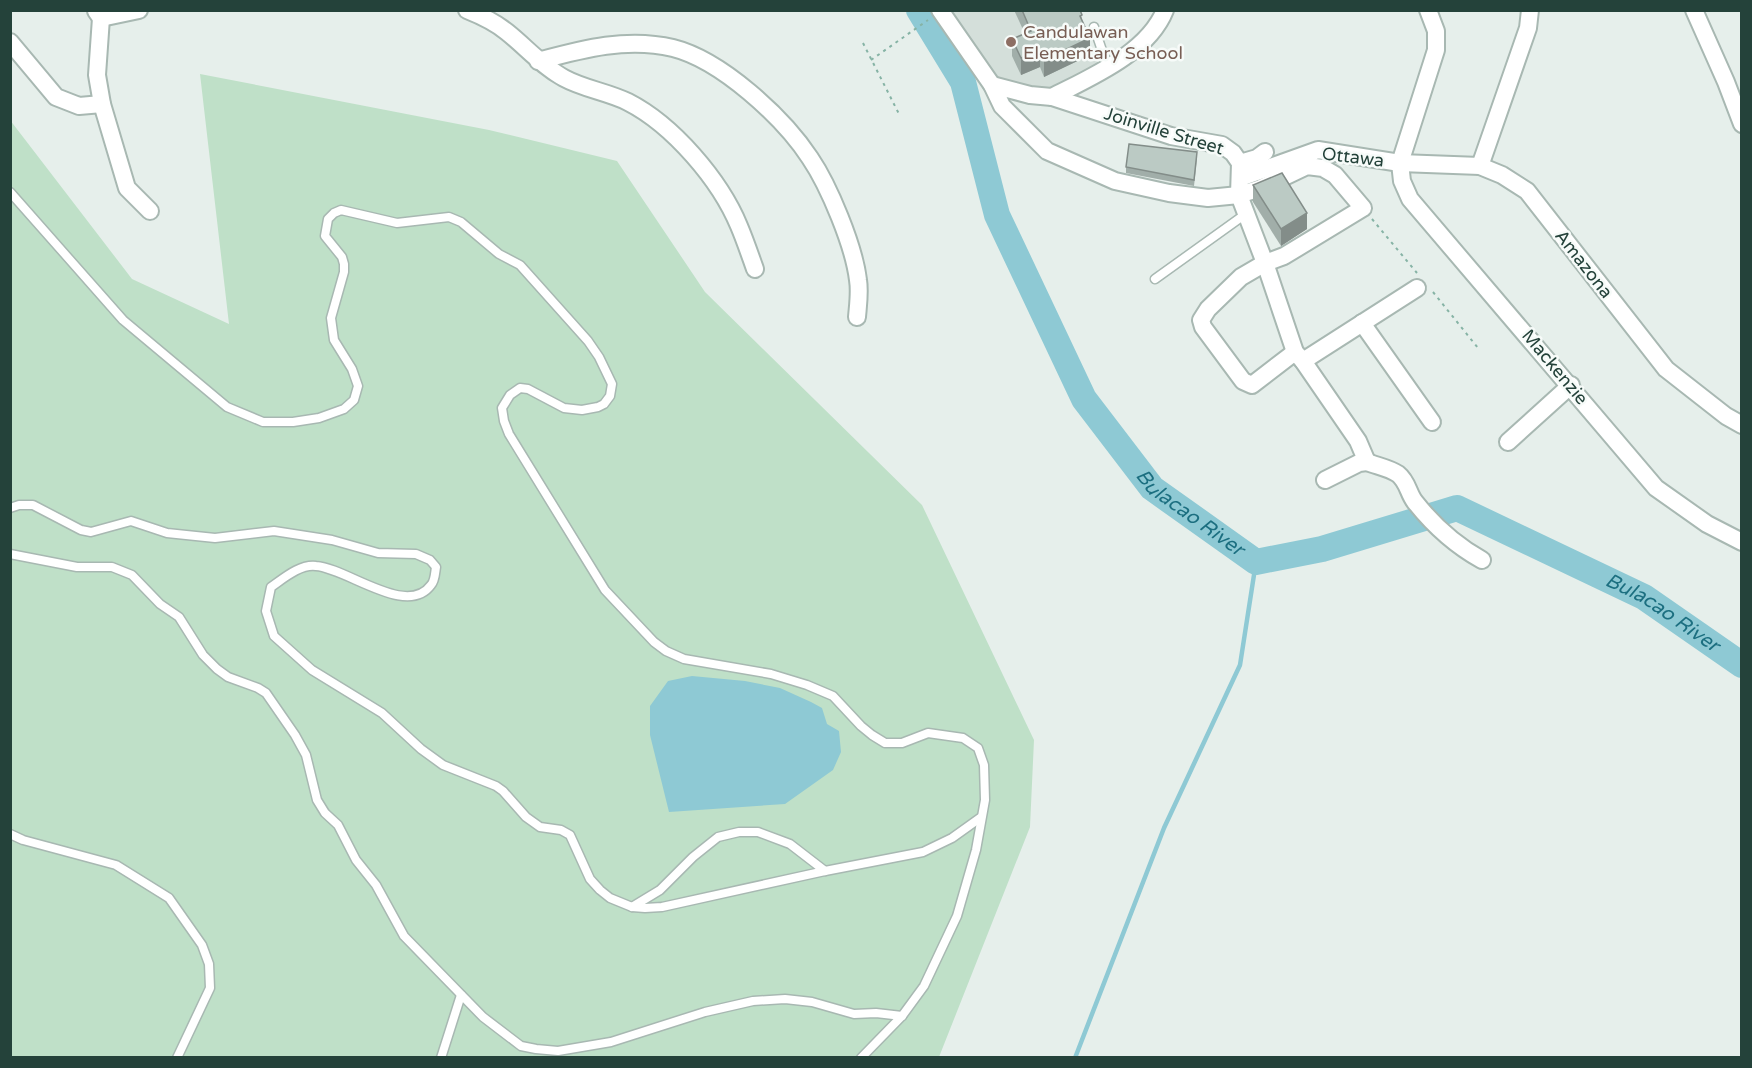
<svg xmlns="http://www.w3.org/2000/svg" width="1752" height="1068" font-family="'Varela Round',sans-serif">
<style>
.built{fill:#d4dfda}
.green{fill:#bfe0c8}
.water{fill:#8ec9d4}
.lines{fill:none;stroke-linecap:round;stroke-linejoin:round}
.stream{stroke:#8ec9d4;stroke-width:4.5}
.river{stroke:#8ec9d4;stroke-width:26}
.service-casing{stroke:#a8b8b2;stroke-width:11}
.minor-casing{stroke:#a8b8b2;stroke-width:20}
.path{stroke:#86b3a5;stroke-width:2;stroke-dasharray:3 4.5;stroke-linecap:butt}
.service{stroke:#fff;stroke-width:8}
.minor{stroke:#fff;stroke-width:16}
.wall{fill:#a1aea9}
.shaded-wall{fill:#838d89}
.building{fill:#bbcac4;stroke:#838d89;stroke-width:1.5}
.education-dot{fill:#8d6e63;stroke:#f7fbf9;stroke-width:2}
.labels{text-anchor:middle;dominant-baseline:central;stroke-width:5;stroke-linejoin:round;paint-order:stroke}
.education-label{font-size:18px;fill:#785e54;stroke:#f7fbf9;text-anchor:start}
.street-label{font-size:18px;fill:#24423a;stroke:#f7fbf9}
.water-label{font-size:20px;font-style:italic;fill:#1c6f80;stroke:#f7fbf9}
</style>
<rect width="100%" height="100%" fill="#e6efeb"/>
<path class="built" d="M945,11H1073L1101,68L1049,92L1024,89L988,74Z"/>
<path class="green" d="M200,74L489,130L617,161L705,292L922,505L1034,740L1030,827L939,1057H11L10,120L132,279L229,324Z"/>
<path class="water" d="M692,676L745,681L780,688L811,702L822,708L827,724L839,731L841,752L833,770L785,804L669,812L650,735V706L668,681Z"/>
<g class="lines">
<path class="stream" d="M1075,1058L1164,828L1240,665L1256,562"/>
<path class="river" id="s1" d="M919,10L963,82L997,215L1084,399L1152,488L1256,562L1322,549L1457,508L1644,597L1742,665"/>
<g class="service-casing">
<g id="service">
<path d="M1094,27L1108,68"/>
<path d="M10,192L123,320L227,407L263,422H293L319,418L344,409L354,400L358,386L352,369L334,340L331,318L344,272V264L342,257L325,236L328,219L334,213L341,210L397,223L449,217L461,222L499,254L520,265L588,341L599,357L612,384L610,396L604,404L598,407L582,410L564,408L528,389L520,388L510,395L502,408L504,421L509,434L605,590L654,642L666,651L684,659L771,674L807,685L833,696L861,726L872,735L885,743H902L928,733L963,738L978,748L984,765L985,800L976,850L957,916L924,986L902,1016L861,1058"/>
<path d="M1155,279L1247,213"/>
<path d="M10,508L19,505H33L81,530L91,532L131,521L167,533L215,538L274,531L332,540L378,553L416,554L430,560L436,567C435,573 435,581 431,585C407,618 347,568 316,566C300,564 284,578 271,587L266,611L274,636L312,670L382,713L421,749L443,765L496,786L503,791L526,817L540,827L561,830L570,835L590,879L600,890L610,898L632,907L645,908L662,907L825,871L923,852L952,838L980,818"/>
<path d="M10,554L77,567H112L132,575L160,604L179,617L203,655L217,669L228,677L258,688L266,693L295,735L306,755L317,800L325,813L338,825L356,860L376,885L404,936L483,1017L521,1046L536,1049L558,1051L611,1042L705,1012L753,1001L785,999L812,1002L854,1014L876,1013L902,1016"/>
<path d="M10,834L23,840L116,865L169,898L202,945L209,964L210,988L177,1058"/>
<path d="M632,907L660,890L693,857L718,837L739,832H758L790,844L825,871"/>
<path d="M441,1058L461,995"/>
</g>
</g>
<g class="minor-casing">
<g id="minor">
<path d="M467,10C482,16 495,22 507,32C527,48 542,66 564,78C584,89 608,92 628,102C673,125 720,180 739,226C745,240 750,255 755,269"/>
<path d="M940,10L992,85L1002,106L1047,151L1115,181L1169,193L1208,198L1239,195L1261,188L1307,166L1323,168L1335,175L1363,208L1284,256L1265,263L1241,277L1208,309L1201,320L1203,327L1243,381L1252,385L1295,352"/>
<path d="M1428,10L1436,31V50L1400,163L1402,181L1410,199L1656,488L1707,524L1742,542"/>
<path d="M1694,10L1726,82L1742,124"/>
<path d="M96,11L101,18L139,10"/>
<path d="M101,18L97,75L102,104L127,188L150,211"/>
<path d="M10,42L56,97L79,106L102,104"/>
<path d="M538,61C583,49 627,37 673,48C721,60 783,117 810,158C829,186 854,246 858,280C860,292 858,305 857,317"/>
<path d="M992,85L1030,95L1052,97L1171,136L1222,145L1233,153L1240,163L1239,195L1265,263L1295,352L1303,361L1358,441L1367,462L1359,463L1325,480"/>
<path d="M1052,97C1091,77 1148,53 1165,10"/>
<path d="M1240,163L1257,158L1265,152"/>
<path d="M1480,166L1528,28L1530,10"/>
<path d="M1240,178L1318,150L1400,163L1480,166L1502,175L1527,191L1666,369L1726,416L1742,425"/>
<path d="M1362,323L1432,422"/>
<path d="M1303,361L1417,288"/>
<path d="M1508,442L1571,385"/>
<path d="M1367,462C1377,466 1389,468 1398,474C1408,482 1408,493 1415,502C1434,526 1455,545 1482,560"/>
</g>
</g>
<g class="path">
<path d="M863,43L899,114"/>
<path d="M871,60L928,20"/>
<path d="M1372,219L1417,273"/>
<path d="M1433,292L1478,348"/>
</g>
<use href="#service" class="service"/>
<use href="#minor" class="minor"/>
</g>
<g class="wall">
<path d="M1014,10H1080L1090,55L1044,77L1040,67L1021,75L1012,56V39L1025,34Z"/>
<path d="M1197,158L1194,186L1126,173V167Z"/>
<path d="M1253,185L1307,229L1281,246L1253,202Z"/>
</g>
<g class="shaded-wall">
<path d="M1090,38V55L1044,77V60Z"/>
<path d="M1040,50V67L1021,75V58Z"/>
<path d="M1307,213V229L1281,246V229Z"/>
</g>
<g class="building">
<path d="M1022,10H1080L1082,15L1080,16L1090,38L1044,60L1040,50L1021,58L1012,39L1031,31Z"/>
<path d="M1129,144L1197,152L1194,180L1126,167Z"/>
<path d="M1282,173L1307,213L1281,229L1253,185Z"/>
</g>
<circle class="education-dot" cx="1011" cy="42" r="6"/>
<g class="labels">
<g class="education-label">
<text x="1023" y="32">Candulawan<tspan x="1023" dy="21">Elementary School</tspan></text>
</g>
<g class="street-label">
<text transform="translate(1164 131) rotate(17)">Joinville Street</text>
<text transform="translate(1353 157) rotate(7)">Ottawa</text>
<text transform="translate(1584 264) rotate(52)">Amazona</text>
<text transform="translate(1555 367) rotate(50)">Mackenzie</text>
</g>
<g class="water-label">
<text stroke="none"><textPath href="#s1" startOffset="582">Bulacao River</textPath></text>
<text stroke="none"><textPath href="#s1" startOffset="1104">Bulacao River</textPath></text>
</g>
</g>
<rect width="1752" height="1068" fill="none" stroke="#24423a" stroke-width="24"/>
</svg>
